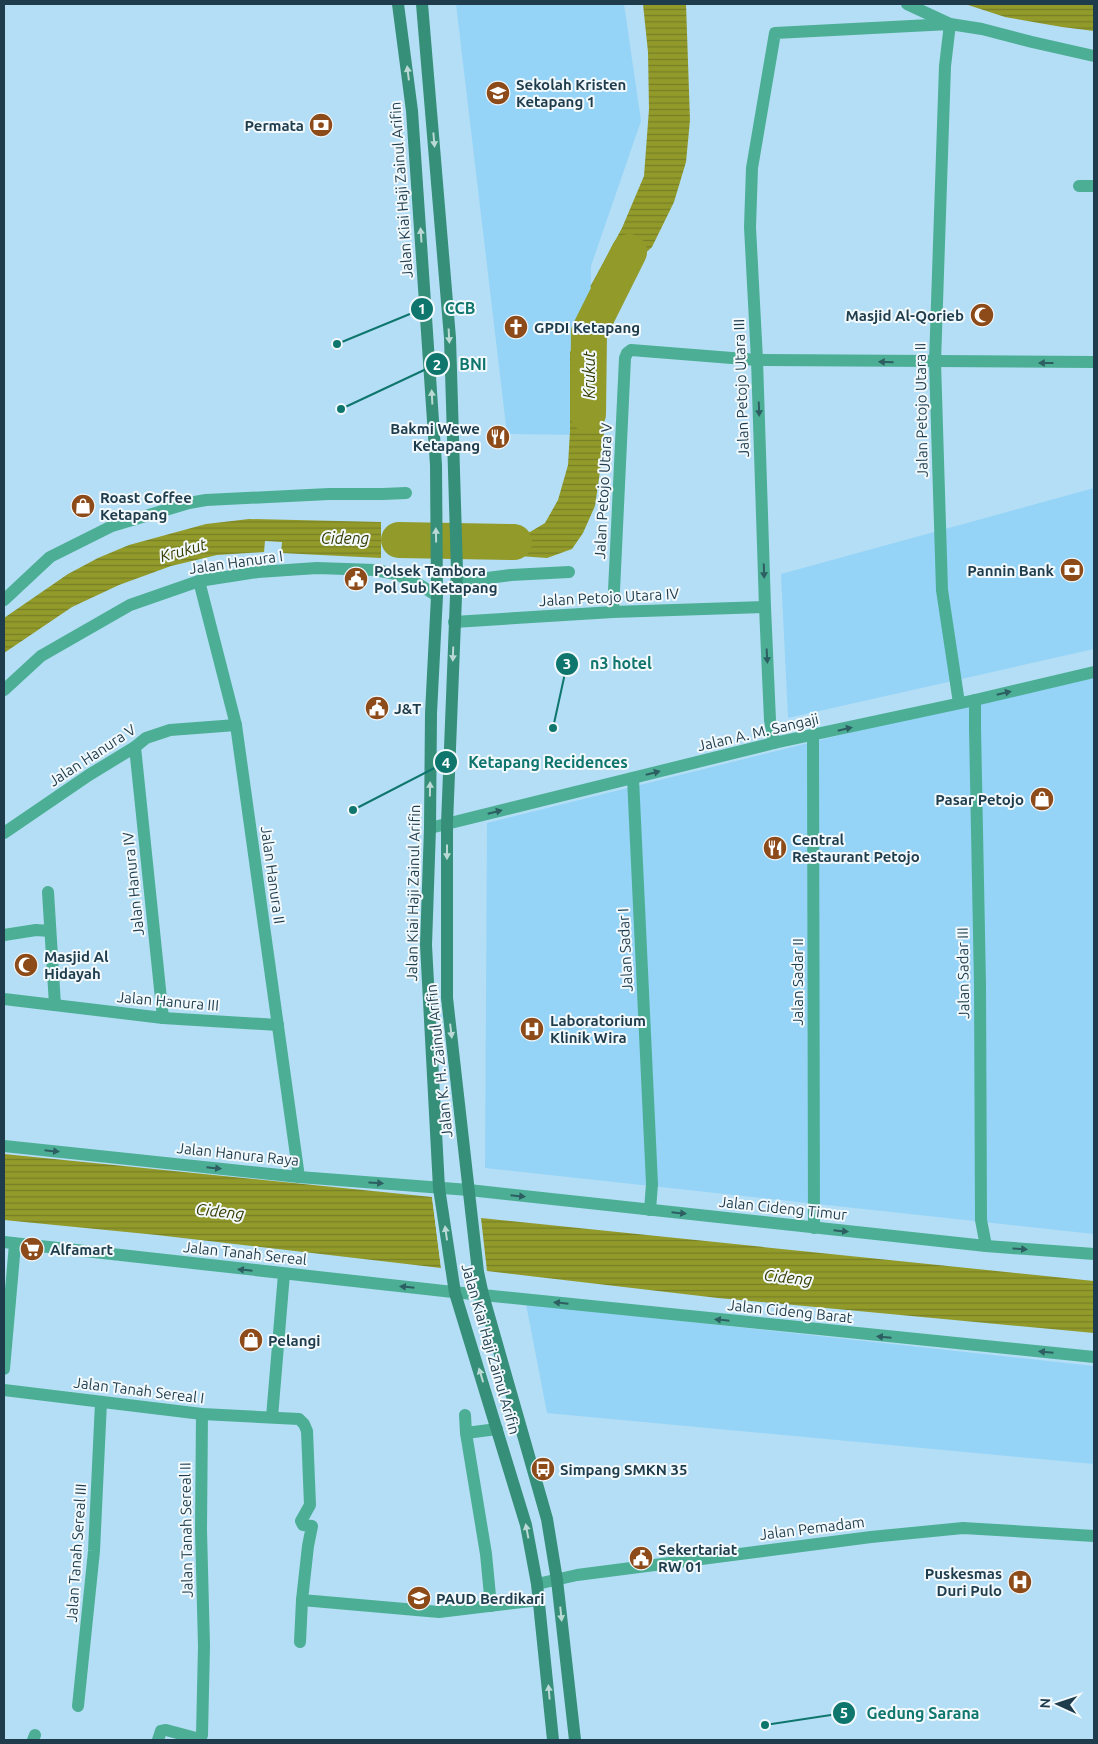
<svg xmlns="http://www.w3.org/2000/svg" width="1098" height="1744" font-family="Ubuntu,sans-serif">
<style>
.built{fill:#95d4f7}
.water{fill:url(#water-rules)}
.pier{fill:#b4def5}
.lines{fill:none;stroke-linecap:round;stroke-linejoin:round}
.river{stroke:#929a2a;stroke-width:36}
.minor{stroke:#4caf95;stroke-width:12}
.tertiary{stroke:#4caf95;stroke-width:12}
.secondary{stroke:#368f78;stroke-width:12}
.oneway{fill:#bad9d5}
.oneway2{fill:#2c5e62}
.labels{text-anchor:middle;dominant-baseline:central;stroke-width:4;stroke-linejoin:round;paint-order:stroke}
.poi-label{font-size:15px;font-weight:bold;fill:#1e3c4c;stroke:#f2f9fd;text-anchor:start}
.street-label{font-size:15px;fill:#1e3c4c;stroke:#f2f9fd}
.water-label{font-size:16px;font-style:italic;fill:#383c00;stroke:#f2f9fd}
.leader{fill:none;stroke:#0f766e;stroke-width:2}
.callout-dot{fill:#0f766e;stroke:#f2f9fd;stroke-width:2}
.mark-label{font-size:15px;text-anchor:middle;font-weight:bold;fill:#fff}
.callout-label{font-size:16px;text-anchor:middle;font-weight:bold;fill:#0f766e;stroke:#f2f9fd;stroke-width:4;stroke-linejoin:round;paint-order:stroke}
</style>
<defs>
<pattern id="water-rules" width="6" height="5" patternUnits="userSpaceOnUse" patternTransform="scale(1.25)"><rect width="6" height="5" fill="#929a2a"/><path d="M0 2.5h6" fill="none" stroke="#777f26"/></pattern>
</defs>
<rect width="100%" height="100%" fill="#b4def5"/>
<g class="built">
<path d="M456,4H624L641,121L591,266L589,435L507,434Z"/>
<path d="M1094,488V649L788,718L781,574Z"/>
<path d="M1094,672V1234L485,1168L487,823Z"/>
<path d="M526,1304L1094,1366V1464L547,1413Z"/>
</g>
<g class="water">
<path d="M643,4H686L690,120L686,162L674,202L652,247L624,273L613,298L590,287L622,228L644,176L649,109L648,52Z"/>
<path d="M965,4H1094V31L1062,27L1005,17Z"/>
<path d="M570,351L603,373L604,444L595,506L583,533L572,549L547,558L465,552L463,522L530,532L545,523L558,500L568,465L570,431Z"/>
<path d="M249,519L381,522V558L281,553L282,542L265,541L264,552L217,555L171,566L119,585L72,607L4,653V618L68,574L98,558L129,545L206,524Z"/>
<path d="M4,1154L432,1197L441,1268L157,1235L4,1220Z"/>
<path d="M481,1218L1094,1281V1333L718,1298L487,1271Z"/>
</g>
<g class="pier">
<path d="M463,519L478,521L479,555L463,553L461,522Z"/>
<path d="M432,1197H434L443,1268H441Z"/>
</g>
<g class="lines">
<g class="river">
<path d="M588,414L589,332L629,252"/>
<path d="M399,540L514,542"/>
</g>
<g class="minor">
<path d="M907,4L950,24L982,29L1032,42L1094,56"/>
<path d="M1079,186H1094"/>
<path d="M199,581L236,725L299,1177"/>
<path d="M456,582L511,575L569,572"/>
<path d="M4,600L50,557L112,526L189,503L206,500L329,494H383L406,493"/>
<path d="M613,612L625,358L627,353L631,350L757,360L1094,362"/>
<path d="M454,622L613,612L765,607"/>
<path d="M4,690L41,656L130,605L199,581L258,572L317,568L375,570L396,574L420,585L437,596"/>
<path d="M975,700V728L980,984L981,1220L986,1246"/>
<path d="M813,736L814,1228"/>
<path d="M774,743L770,720L765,607L757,360L750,227L752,168L775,33L950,24L945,66L935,362L942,590L959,703"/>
<path d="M135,747L163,1018"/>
<path d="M633,778L652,1184L650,1210"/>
<path d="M4,833L89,775L135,747L146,738L170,730L236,725"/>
<path d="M48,892L55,1005"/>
<path d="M4,935L36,930L50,931"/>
<path d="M4,999L163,1018L278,1025"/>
<path d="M4,1369L15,1244"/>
<path d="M4,1390L202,1414L299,1419L304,1424L307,1431L310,1505L301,1521L303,1525L312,1526L308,1546L302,1600L439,1612L539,1600"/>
<path d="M465,1415L466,1433L486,1554L491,1606"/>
<path d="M272,1417L284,1274"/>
<path d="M466,1433L497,1429"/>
<path d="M537,1584L577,1575L871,1537L963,1528L1094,1536"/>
<path d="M300,1642L302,1600"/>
<path d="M78,1706L94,1551L101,1402"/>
<path d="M33,1740L35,1735"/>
<path d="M158,1740L161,1731L166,1730L196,1738L202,1735L204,1646L201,1530L202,1414"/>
</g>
<g class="tertiary">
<path d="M430,828L774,743L975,700L1094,672"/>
<path d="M4,1146L299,1177L469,1190L986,1246L1094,1254"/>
<path d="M4,1242L453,1292L1094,1357"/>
</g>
<g class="secondary">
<path d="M398,4L412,111L436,465L437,596L431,713L430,828L426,945L439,1188L455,1293L526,1525L537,1584L553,1740"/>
<path d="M422,4L450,338L457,571L447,824V998L478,1272L483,1295L547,1519L557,1580L575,1740"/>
</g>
</g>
<defs><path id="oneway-solid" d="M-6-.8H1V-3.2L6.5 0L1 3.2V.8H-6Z" transform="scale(1.25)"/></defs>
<g class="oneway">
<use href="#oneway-solid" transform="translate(408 73) rotate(-97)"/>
<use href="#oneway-solid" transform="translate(434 140) rotate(85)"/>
<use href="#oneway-solid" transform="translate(421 235) rotate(-94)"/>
<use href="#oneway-solid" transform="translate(449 336) rotate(87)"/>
<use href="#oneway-solid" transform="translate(432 397) rotate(-93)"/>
<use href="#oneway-solid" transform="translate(436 535) rotate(-91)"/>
<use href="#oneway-solid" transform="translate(453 654) rotate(92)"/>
<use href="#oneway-solid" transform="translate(430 789) rotate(-89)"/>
<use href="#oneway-solid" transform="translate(447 852) rotate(90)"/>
<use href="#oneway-solid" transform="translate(451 1031) rotate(83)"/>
<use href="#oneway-solid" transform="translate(446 1233) rotate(-98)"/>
<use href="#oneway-solid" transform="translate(481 1375) rotate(-107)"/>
<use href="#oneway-solid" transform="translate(527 1531) rotate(-101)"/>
<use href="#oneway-solid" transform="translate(561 1614) rotate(84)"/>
<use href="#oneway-solid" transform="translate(549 1692) rotate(-95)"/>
</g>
<g class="oneway2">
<use href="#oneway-solid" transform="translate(886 362) rotate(-179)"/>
<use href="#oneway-solid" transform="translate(1046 363) rotate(-180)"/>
<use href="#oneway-solid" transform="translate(759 409) rotate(88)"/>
<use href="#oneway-solid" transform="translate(764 571) rotate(88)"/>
<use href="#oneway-solid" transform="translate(767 656) rotate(87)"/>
<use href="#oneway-solid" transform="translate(1004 693) rotate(-13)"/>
<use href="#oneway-solid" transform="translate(845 729) rotate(-13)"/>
<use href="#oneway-solid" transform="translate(653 773) rotate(-14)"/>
<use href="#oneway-solid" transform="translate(495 812) rotate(-14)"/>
<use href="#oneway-solid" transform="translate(52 1151) rotate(6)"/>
<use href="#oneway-solid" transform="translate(214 1168) rotate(6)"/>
<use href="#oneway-solid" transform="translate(376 1183) rotate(4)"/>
<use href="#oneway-solid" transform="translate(518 1196) rotate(6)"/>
<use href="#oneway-solid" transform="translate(679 1213) rotate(6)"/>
<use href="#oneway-solid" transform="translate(841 1231) rotate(6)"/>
<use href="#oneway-solid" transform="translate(1020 1249) rotate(4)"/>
<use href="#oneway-solid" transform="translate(245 1270) rotate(-174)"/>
<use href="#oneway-solid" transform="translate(407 1287) rotate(-174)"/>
<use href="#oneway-solid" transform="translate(561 1303) rotate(-174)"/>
<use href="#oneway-solid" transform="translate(722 1320) rotate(-174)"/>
<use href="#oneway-solid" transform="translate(884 1337) rotate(-175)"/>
<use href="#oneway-solid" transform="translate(1046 1352) rotate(-175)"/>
</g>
<defs>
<g id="school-disc" transform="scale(1.25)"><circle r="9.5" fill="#8d4b19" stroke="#f2f9fd"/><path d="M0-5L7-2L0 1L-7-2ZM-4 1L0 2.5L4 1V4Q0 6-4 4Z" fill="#fff"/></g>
<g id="bank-disc" transform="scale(1.25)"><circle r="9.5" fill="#8d4b19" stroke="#f2f9fd"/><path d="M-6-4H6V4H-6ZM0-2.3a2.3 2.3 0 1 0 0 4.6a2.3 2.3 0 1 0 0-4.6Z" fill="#fff"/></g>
<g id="mosque-disc" transform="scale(1.25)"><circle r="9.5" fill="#8d4b19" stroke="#f2f9fd"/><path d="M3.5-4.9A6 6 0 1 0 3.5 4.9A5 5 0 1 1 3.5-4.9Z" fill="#fff"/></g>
<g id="church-disc" transform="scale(1.25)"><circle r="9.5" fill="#8d4b19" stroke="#f2f9fd"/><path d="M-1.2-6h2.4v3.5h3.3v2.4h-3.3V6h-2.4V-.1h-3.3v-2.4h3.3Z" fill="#fff"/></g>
<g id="restaurant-disc" transform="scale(1.25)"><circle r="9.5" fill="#8d4b19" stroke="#f2f9fd"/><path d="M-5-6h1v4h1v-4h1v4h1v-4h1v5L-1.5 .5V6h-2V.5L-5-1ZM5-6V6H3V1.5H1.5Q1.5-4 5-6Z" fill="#fff"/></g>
<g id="shop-disc" transform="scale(1.25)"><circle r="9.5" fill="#8d4b19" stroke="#f2f9fd"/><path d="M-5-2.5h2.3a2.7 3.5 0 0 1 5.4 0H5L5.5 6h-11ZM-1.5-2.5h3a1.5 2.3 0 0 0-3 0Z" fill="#fff"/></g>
<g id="civic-disc" transform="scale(1.25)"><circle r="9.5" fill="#8d4b19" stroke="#f2f9fd"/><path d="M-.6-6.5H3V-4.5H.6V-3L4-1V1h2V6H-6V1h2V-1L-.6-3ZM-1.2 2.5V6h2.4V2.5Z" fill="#fff"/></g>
<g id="hospital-disc" transform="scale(1.25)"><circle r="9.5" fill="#8d4b19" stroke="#f2f9fd"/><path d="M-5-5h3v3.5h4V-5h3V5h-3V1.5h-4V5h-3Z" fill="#fff"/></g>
<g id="supermarket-disc" transform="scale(1.25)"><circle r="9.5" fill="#8d4b19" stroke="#f2f9fd"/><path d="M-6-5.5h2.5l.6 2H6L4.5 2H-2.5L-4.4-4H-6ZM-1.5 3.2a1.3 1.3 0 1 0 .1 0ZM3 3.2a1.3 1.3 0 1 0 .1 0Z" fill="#fff"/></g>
<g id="bus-disc" transform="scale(1.25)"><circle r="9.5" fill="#8d4b19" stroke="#f2f9fd"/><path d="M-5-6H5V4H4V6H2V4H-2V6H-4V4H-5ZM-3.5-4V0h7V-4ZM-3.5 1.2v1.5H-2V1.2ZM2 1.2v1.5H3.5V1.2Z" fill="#fff"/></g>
</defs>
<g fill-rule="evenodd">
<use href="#school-disc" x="498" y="93"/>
<use href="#bank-disc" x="321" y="125"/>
<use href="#mosque-disc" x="982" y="315"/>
<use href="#church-disc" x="516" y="327"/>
<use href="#restaurant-disc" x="498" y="437"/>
<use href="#shop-disc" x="83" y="506"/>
<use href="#bank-disc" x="1072" y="570"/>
<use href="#civic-disc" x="356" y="579"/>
<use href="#civic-disc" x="377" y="708"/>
<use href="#shop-disc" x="1042" y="799"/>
<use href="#restaurant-disc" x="775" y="848"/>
<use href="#mosque-disc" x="26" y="965"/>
<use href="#hospital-disc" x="532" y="1029"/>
<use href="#supermarket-disc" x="32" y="1249"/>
<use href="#shop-disc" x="251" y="1340"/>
<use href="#bus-disc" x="543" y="1469"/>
<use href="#civic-disc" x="641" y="1558"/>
<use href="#hospital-disc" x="1020" y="1582"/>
<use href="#school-disc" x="419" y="1598"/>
</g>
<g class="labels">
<g class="poi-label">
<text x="516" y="84">Sekolah Kristen<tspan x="516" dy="17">Ketapang 1</tspan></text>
<text x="304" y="125" text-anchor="end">Permata</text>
<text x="964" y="315" text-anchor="end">Masjid Al-Qorieb</text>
<text x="534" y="327">GPDI Ketapang</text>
<text x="480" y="428" text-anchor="end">Bakmi Wewe<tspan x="480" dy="17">Ketapang</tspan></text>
<text x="100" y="497">Roast Coffee<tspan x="100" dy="17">Ketapang</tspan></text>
<text x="374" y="570">Polsek Tambora<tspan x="374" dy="17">Pol Sub Ketapang</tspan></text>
<text x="1054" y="570" text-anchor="end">Pannin Bank</text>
<text x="394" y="708">J&amp;T</text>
<text x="1024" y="799" text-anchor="end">Pasar Petojo</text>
<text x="792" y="839">Central<tspan x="792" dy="17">Restaurant Petojo</tspan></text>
<text x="44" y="956">Masjid Al<tspan x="44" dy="17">Hidayah</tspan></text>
<text x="550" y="1020">Laboratorium<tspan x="550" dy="17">Klinik Wira</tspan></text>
<text x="50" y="1249">Alfamart</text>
<text x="268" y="1340">Pelangi</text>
<text x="560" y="1469">Simpang SMKN 35</text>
<text x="658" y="1549">Sekertariat<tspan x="658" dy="17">RW 01</tspan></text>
<text x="1002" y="1573" text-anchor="end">Puskesmas<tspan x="1002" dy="17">Duri Pulo</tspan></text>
<text x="436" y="1598">PAUD Berdikari</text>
</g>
<g class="street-label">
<text transform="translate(401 190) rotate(-94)">Jalan Kiai Haji Zainul Arifin</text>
<text transform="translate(741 388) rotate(-92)">Jalan Petojo Utara III</text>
<text transform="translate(921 410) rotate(-91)">Jalan Petojo Utara II</text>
<text transform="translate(603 491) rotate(-87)">Jalan Petojo Utara V</text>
<text transform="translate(236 562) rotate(-8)">Jalan Hanura I</text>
<text transform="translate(609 597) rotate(-3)">Jalan Petojo Utara IV</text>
<text transform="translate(758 732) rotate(-13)">Jalan A. M. Sangaji</text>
<text transform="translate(92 755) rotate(-33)">Jalan Hanura V</text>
<text transform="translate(273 875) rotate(82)">Jalan Hanura II</text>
<text transform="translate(133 884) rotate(-96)">Jalan Hanura IV</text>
<text transform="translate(413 893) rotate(-89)">Jalan Kiai Haji Zainul Arifin</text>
<text transform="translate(625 950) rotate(-93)">Jalan Sadar I</text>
<text transform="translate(963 973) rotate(-91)">Jalan Sadar III</text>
<text transform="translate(797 982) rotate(-90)">Jalan Sadar II</text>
<text transform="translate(168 1001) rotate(5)">Jalan Hanura III</text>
<text transform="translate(439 1061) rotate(-96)">Jalan K. H. Zainul Arifin</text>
<text transform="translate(238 1154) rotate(6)">Jalan Hanura Raya</text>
<text transform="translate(783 1208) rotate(6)">Jalan Cideng Timur</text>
<text transform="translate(245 1253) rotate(6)">Jalan Tanah Sereal</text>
<text transform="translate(790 1311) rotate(6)">Jalan Cideng Barat</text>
<text transform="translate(491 1349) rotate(74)">Jalan Kiai Haji Zainul Arifin</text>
<text transform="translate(139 1390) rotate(7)">Jalan Tanah Sereal I</text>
<text transform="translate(812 1528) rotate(-7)">Jalan Pemadam</text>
<text transform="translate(186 1530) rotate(-91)">Jalan Tanah Sereal II</text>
<text transform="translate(76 1553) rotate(-86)">Jalan Tanah Sereal III</text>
</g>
<g class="water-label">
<text transform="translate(589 375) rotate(-90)">Krukut</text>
<text x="345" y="538">Cideng</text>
<text transform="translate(183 550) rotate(-16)">Krukut</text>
<text transform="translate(220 1211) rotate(6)">Cideng</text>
<text transform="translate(788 1277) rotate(6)">Cideng</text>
</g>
</g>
<path class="leader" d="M337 344L422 309M341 409L437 364M553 728L567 664M353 810L446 762M765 1725L844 1713"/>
<g class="callout-dot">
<circle cx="337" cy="344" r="5"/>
<circle cx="341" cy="409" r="5"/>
<circle cx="553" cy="728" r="5"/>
<circle cx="353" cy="810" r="5"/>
<circle cx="765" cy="1725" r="5"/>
<circle cx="422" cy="309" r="12"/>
<circle cx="437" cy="364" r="12"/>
<circle cx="567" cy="664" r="12"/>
<circle cx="446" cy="762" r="12"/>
<circle cx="844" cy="1713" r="12"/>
</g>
<g class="mark-label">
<text x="422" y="314">1</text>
<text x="437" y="370">2</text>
<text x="567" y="669">3</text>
<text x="446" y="768">4</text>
<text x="844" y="1718">5</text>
</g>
<g class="callout-label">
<text x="460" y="314">CCB</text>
<text x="473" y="370">BNI</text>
<text x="621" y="669">n3 hotel</text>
<text x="548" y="768">Ketapang Recidences</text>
<text x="923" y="1719">Gedung Sarana</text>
</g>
<rect width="1098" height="1744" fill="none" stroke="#1e3c4c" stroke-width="10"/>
<g transform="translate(1058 1704) rotate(273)" stroke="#f2f9fd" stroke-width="4" paint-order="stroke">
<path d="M0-4L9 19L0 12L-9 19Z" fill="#1e3c4c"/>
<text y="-8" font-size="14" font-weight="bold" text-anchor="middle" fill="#1e3c4c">N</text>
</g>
</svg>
